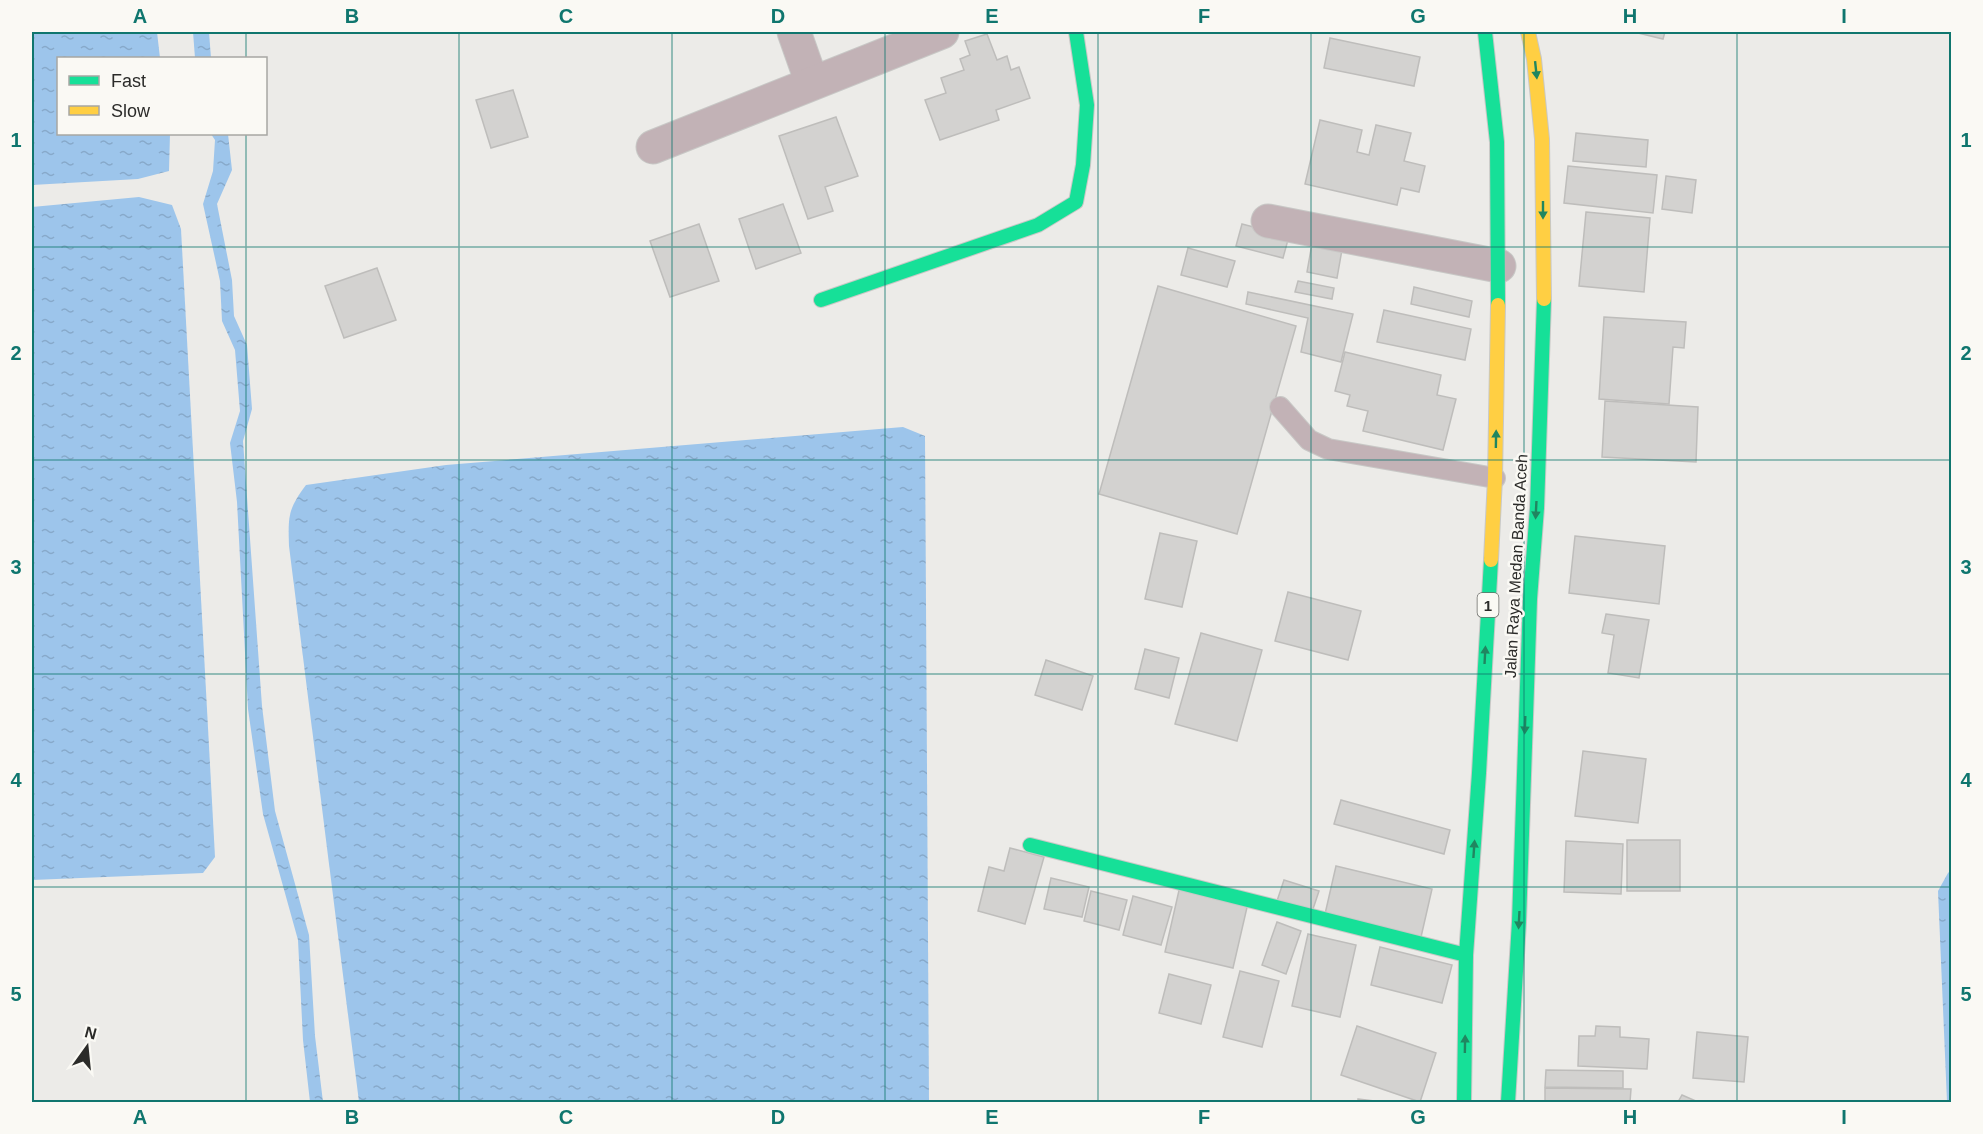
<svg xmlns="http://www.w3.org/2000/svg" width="1983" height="1134" font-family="Helvetica,sans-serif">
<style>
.water{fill:url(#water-ripples)}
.building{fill:#d3d2d0;stroke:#bebdbb;stroke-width:1.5}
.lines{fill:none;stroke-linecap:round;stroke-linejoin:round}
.lane-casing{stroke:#c8c8c6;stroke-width:22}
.street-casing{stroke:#c8c8c6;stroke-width:35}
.fast-casing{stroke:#c8c8c6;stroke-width:16}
.slow-casing{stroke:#c8c8c6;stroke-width:16}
.lane{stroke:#c2b2b6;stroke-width:20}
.street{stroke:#c2b2b6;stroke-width:33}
.fast{stroke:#16e098;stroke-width:14}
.slow{stroke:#ffcf43;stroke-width:14}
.oneway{fill:#208660}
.grid{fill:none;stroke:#0f766e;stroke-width:1.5;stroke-opacity:0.55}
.labels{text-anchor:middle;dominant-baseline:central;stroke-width:5;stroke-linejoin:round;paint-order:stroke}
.shield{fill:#faf9f4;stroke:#696966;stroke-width:1.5}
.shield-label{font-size:15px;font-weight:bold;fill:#2b2b29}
.street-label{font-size:16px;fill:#2b2b29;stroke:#faf9f4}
.neatline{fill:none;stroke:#0f766e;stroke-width:2}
.grid-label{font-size:20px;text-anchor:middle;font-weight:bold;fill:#0f766e}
</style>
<defs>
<pattern id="water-ripples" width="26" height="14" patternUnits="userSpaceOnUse" patternTransform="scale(1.5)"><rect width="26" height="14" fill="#9dc5eb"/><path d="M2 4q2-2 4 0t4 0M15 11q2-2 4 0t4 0" fill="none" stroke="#87a9ca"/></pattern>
</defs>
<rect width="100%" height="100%" fill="#ecebe8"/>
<g class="water">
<path d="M32,32H157L160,58H58V134H170L169,171L138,179L32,185Z"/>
<path d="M193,32H209L211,58H195Z"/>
<path d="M211,134H228L232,170L217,204L232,280L234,316L247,345L252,409L243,441L262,706L275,811L309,935L315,1036L323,1102H310L303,1040L298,940L263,814L248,709L237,502L230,443L240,411L235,350L222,321L220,281L203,204L213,171L215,140Z"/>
<path d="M139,197L172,205L181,229L215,857L203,873L32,880V207Z"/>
<path d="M903,427L925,436L929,1102H359L289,546C288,516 288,509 306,485L446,465Z"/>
<path d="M1951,870L1952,1102H1947L1938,891L1948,873Z"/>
</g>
<g class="building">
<path d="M1634,32H1665L1663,39Z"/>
<path d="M987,34L997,60L1007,56L1011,70L1019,67L1030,98L996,110L999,120L940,140L925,100L946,93L941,78L964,70L960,59L970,55L965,41Z"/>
<path d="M1330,38L1420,57L1414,86L1324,68Z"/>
<path d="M513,90L528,137L491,148L476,100Z"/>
<path d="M836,117L858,176L825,187L833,211L808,219L779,136Z"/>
<path d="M1320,120L1362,130L1357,152L1369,155L1376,125L1411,133L1404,161L1425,166L1419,192L1401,188L1397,205L1305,184Z"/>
<path d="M1576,133L1648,140L1646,167L1573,161Z"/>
<path d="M1568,166L1657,175L1653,213L1564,203Z"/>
<path d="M1666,176L1696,180L1692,213L1662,209Z"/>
<path d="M783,204L801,253L756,269L739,219Z"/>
<path d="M1586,212L1650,218L1644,292L1579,286Z"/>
<path d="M699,224L719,281L670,297L650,241Z"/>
<path d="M1242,224L1289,236L1283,258L1236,246Z"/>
<path d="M1313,238L1343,244L1337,278L1307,272Z"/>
<path d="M1188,248L1235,261L1227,287L1181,275Z"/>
<path d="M377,268L396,320L344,338L325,286Z"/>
<path d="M1298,281L1334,288L1332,299L1295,292Z"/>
<path d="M1158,286L1296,326L1237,534L1099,494Z"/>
<path d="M1414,287L1472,301L1469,317L1411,304Z"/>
<path d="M1248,292L1353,314L1341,362L1301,352L1308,318L1246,304Z"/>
<path d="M1384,310L1471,329L1465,360L1377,342Z"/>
<path d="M1604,317L1686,322L1684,348L1673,347L1669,404L1599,399Z"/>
<path d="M1345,352L1441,375L1437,395L1456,399L1443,450L1363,431L1368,411L1347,406L1350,395L1335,391Z"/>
<path d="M1605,401L1698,407L1696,462L1602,457Z"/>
<path d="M1160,533L1197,541L1182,607L1145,599Z"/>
<path d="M1575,536L1665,546L1659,604L1569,593Z"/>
<path d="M1288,592L1361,611L1348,660L1275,641Z"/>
<path d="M1606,614L1649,620L1639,678L1608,673L1614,635L1602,633Z"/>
<path d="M1201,633L1262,650L1237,741L1175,724Z"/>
<path d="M1145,649L1179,658L1169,698L1135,689Z"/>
<path d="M1046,660L1093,676L1082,710L1035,695Z"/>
<path d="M1583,751L1646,759L1638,823L1575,816Z"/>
<path d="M1341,800L1450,830L1444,854L1334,824Z"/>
<rect x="1627" y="840" width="53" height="51"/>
<path d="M1566,841L1623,844L1621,894L1564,892Z"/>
<path d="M1010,848L1044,857L1025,924L978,911L989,867L1004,871Z"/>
<path d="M1336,866L1432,889L1421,937L1325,914Z"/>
<path d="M1051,878L1089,887L1082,917L1044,909Z"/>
<path d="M1284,880L1319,891L1312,912L1277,901Z"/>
<path d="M1180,886L1248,903L1233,968L1165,952Z"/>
<path d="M1091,891L1127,900L1119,930L1084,921Z"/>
<path d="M1133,896L1172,907L1161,945L1123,935Z"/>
<path d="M1277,922L1301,931L1286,974L1262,965Z"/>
<path d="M1308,934L1356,945L1340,1017L1292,1006Z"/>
<path d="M1380,947L1452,965L1442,1003L1371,985Z"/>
<path d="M1240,971L1279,981L1262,1047L1223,1037Z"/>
<path d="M1169,974L1211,985L1201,1024L1159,1013Z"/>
<path d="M1357,1026L1436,1053L1420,1102L1341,1075Z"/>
<path d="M1596,1026L1620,1027V1037L1649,1039L1647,1069L1578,1066L1579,1036H1595Z"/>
<path d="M1697,1032L1748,1037L1744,1082L1693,1078Z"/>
<path d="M1546,1070L1623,1071V1088L1545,1087Z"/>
<path d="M1545,1088L1631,1089L1630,1102H1545Z"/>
<path d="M1682,1095L1698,1102H1678Z"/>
<path d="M1358,1099L1383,1102H1358Z"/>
</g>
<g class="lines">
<g class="lane-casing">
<path id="lane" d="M1280,407L1309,440L1328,449L1495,478"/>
</g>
<g class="street-casing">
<g id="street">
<path d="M794,32L812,83"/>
<path d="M653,147L942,32"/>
<path d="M1268,221L1499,266"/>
</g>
</g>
<g class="fast-casing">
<g id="fast">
<path d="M1485,32L1497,142L1498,305"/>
<path d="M821,300L1038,225L1076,202L1083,165L1087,105L1076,32"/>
<path d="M1030,845L1466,955"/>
<path d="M1464,1102L1466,955L1479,773L1491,560"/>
<path d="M1508,1102L1519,922L1530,599L1537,508L1544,299"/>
</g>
</g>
<g class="slow-casing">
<g id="slow">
<path d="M1528,32L1534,59L1542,139L1544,299"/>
<path d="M1491,560L1495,478L1498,305"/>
</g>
</g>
<use href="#lane" class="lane"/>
<use href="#street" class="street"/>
<use href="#fast" class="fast"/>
<use href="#slow" class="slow"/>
</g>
<defs><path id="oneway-solid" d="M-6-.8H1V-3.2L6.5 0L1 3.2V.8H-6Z" transform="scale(1.5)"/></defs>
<g class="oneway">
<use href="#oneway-solid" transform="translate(1536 70) rotate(84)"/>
<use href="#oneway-solid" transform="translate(1543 210) rotate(90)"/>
<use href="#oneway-solid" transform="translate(1496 439) rotate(-89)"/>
<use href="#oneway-solid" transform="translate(1536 510) rotate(93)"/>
<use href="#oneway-solid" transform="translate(1485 655) rotate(-87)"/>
<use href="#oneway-solid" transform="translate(1525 725) rotate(92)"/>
<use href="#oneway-solid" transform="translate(1474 849) rotate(-86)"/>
<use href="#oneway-solid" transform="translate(1519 920) rotate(93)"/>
<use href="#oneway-solid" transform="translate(1465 1044) rotate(-89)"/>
</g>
<path class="grid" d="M246,32V58M459,32V1102M672,32V1102M885,32V1102M1098,32V1102M1311,32V1102M1524,32V1102M1737,32V1102M246,134V1102M32,247H1952M32,460H1952M32,674H1952M32,887H1952"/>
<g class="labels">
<rect class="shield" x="1477.5" y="593" width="21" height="24" rx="4.5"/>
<g class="shield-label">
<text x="1488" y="605">1</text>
</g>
<g class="street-label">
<text transform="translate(1516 566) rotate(-87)">Jalan Raya Medan Banda Aceh</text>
</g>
</g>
<rect width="1983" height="1134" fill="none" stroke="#faf9f4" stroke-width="66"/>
<rect x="57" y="57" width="210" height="78" fill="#faf9f4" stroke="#a7a7a3" stroke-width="1.5"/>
<rect x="69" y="76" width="30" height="9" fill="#16e098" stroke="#a7a7a3" stroke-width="1.5"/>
<text x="111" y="87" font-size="18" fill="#2b2b29">Fast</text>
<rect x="69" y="106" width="30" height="9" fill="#ffcf43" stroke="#a7a7a3" stroke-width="1.5"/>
<text x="111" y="117" font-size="18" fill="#2b2b29">Slow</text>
<g transform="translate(87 1047) rotate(15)" stroke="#faf9f4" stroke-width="4.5" paint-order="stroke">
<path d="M0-4.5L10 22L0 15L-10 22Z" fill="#2b2b29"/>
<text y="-9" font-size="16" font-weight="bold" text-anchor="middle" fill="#2b2b29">N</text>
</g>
<rect x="33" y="33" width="1917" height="1068" class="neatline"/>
<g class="grid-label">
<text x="140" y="23">A</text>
<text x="352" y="23">B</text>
<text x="566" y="23">C</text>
<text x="778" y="23">D</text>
<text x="992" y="23">E</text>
<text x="1204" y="23">F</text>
<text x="1418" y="23">G</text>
<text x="1630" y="23">H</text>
<text x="1844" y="23">I</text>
<text x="16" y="147">1</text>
<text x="1966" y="147">1</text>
<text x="16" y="360">2</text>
<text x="1966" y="360">2</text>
<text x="16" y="574">3</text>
<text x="1966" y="574">3</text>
<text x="16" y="787">4</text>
<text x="1966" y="787">4</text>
<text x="16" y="1001">5</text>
<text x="1966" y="1001">5</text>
<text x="140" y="1124">A</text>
<text x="352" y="1124">B</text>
<text x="566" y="1124">C</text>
<text x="778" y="1124">D</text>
<text x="992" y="1124">E</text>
<text x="1204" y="1124">F</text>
<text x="1418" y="1124">G</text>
<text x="1630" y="1124">H</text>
<text x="1844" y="1124">I</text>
</g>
</svg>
